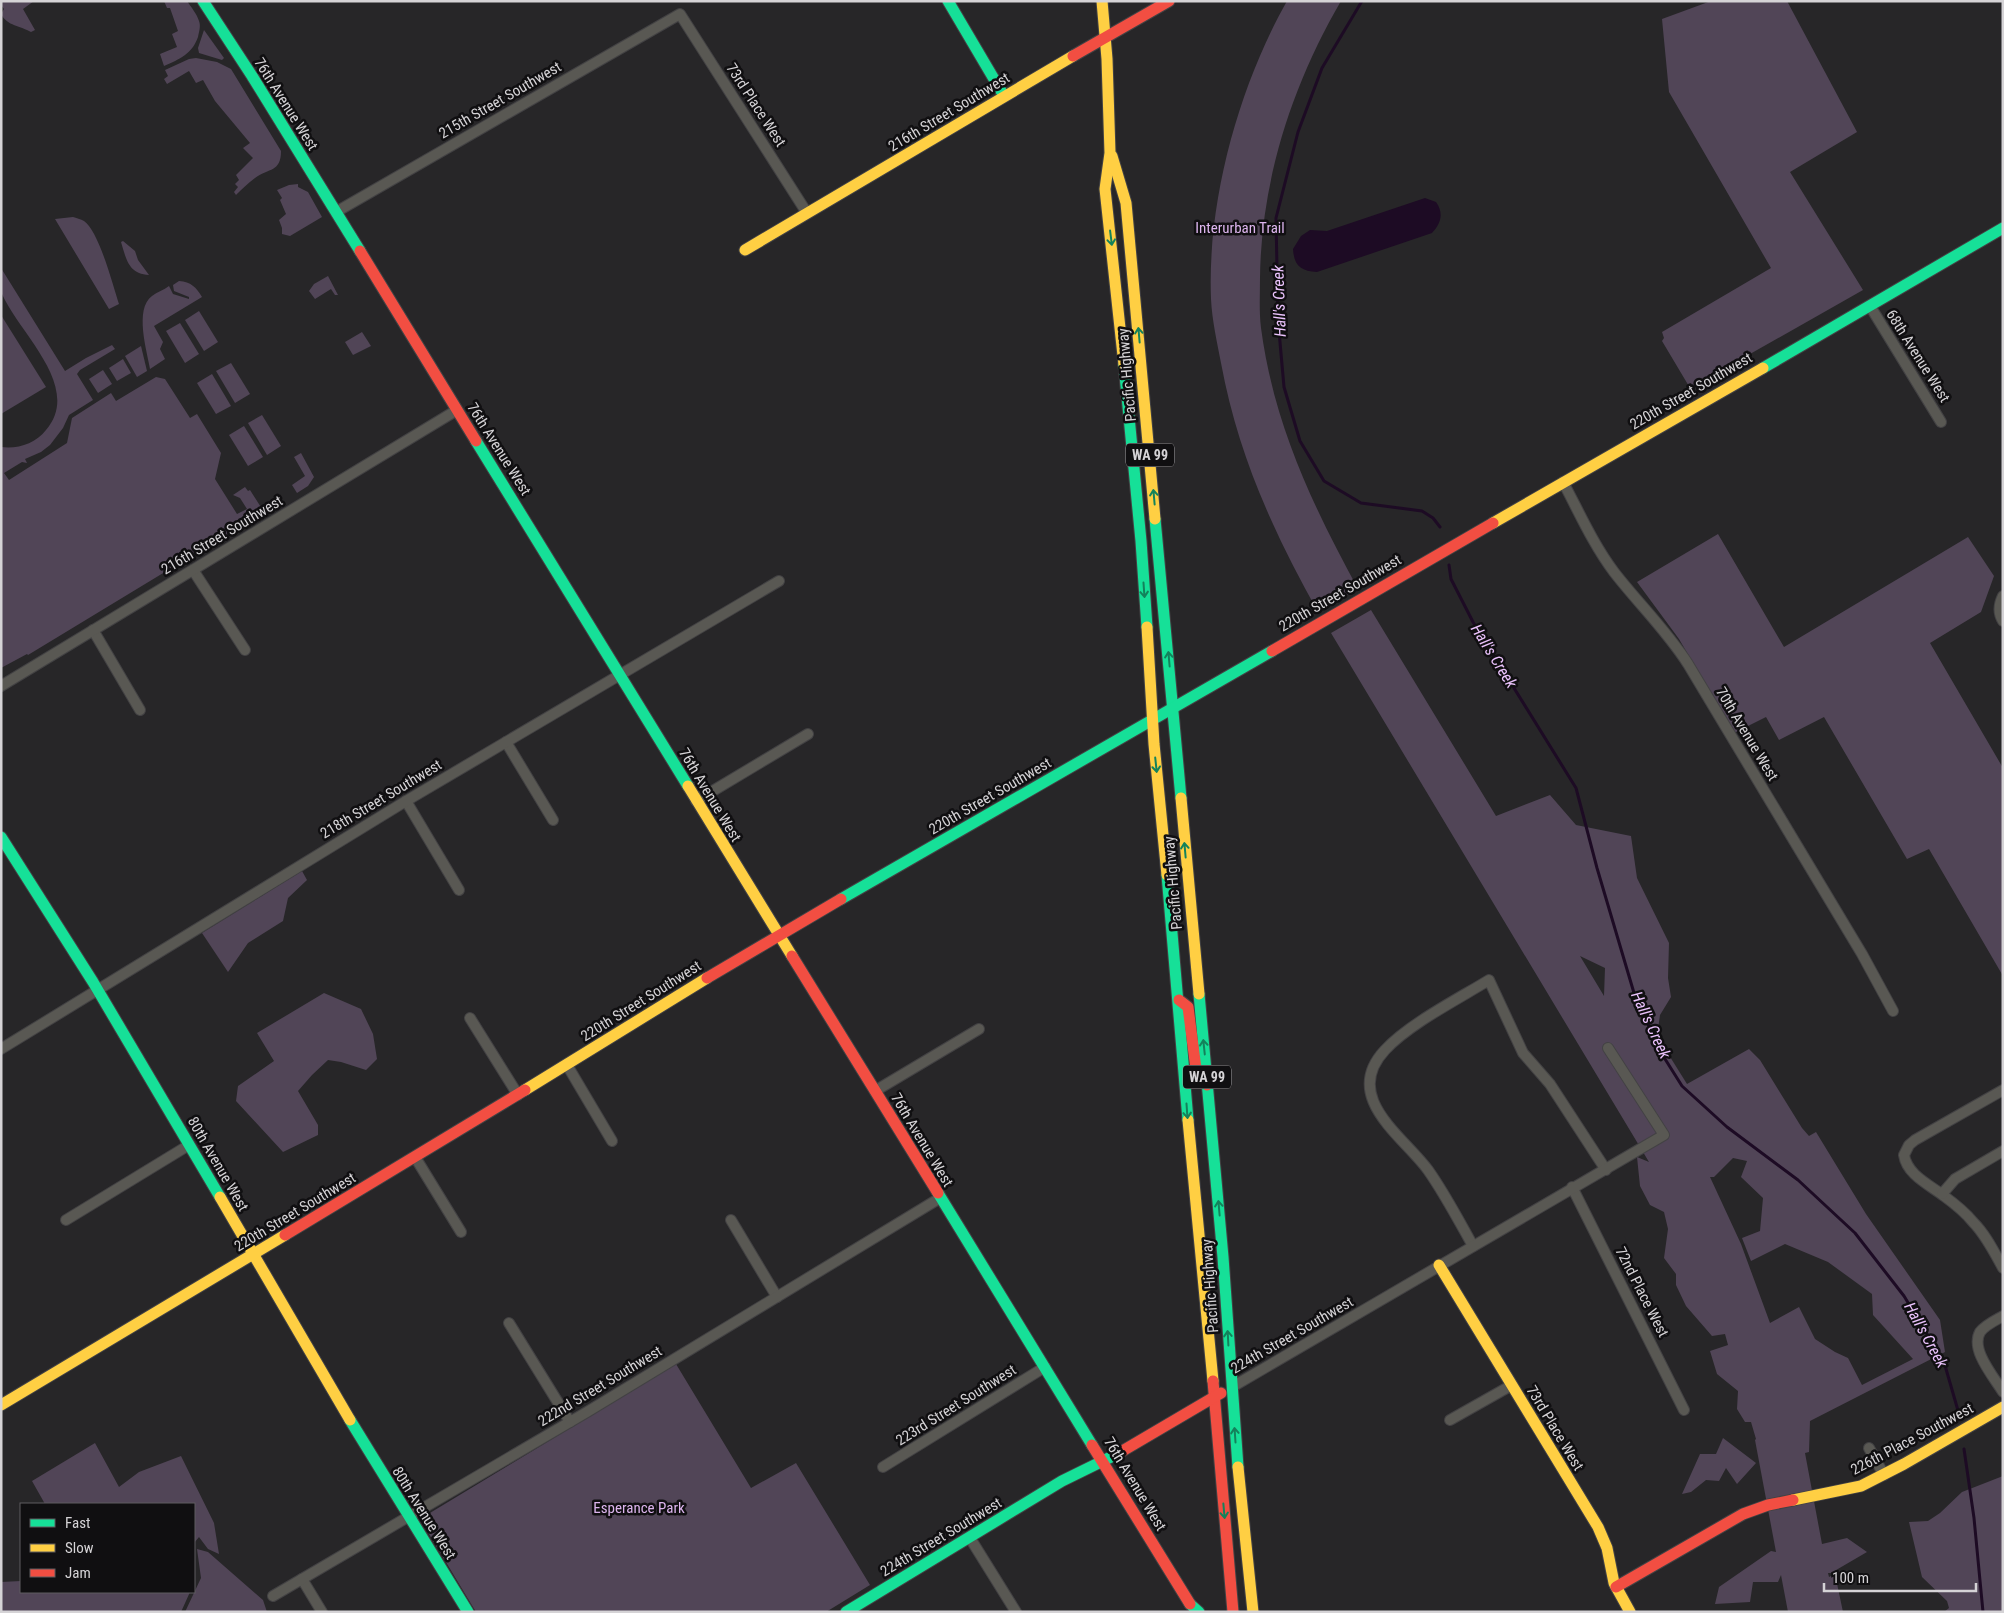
<svg xmlns="http://www.w3.org/2000/svg" width="2004" height="1613" font-family="'Roboto Condensed',sans-serif">
<style>
.green{fill:#514557;fill-rule:evenodd}
.water{fill:#1d0b24}
.lines{fill:none;stroke-linecap:round;stroke-linejoin:round}
.stream{stroke:#1d0b24;stroke-width:3}
.street-casing{stroke:#434244;stroke-width:12}
.fast-casing{stroke:#434244;stroke-width:13}
.slow-casing{stroke:#434244;stroke-width:13}
.jam-casing{stroke:#434244;stroke-width:13}
.street{stroke:#595853;stroke-width:10}
.fast{stroke:#16e098;stroke-width:11}
.slow{stroke:#ffcf43;stroke-width:11}
.jam{stroke:#f24e42;stroke-width:11}
.oneway{stroke:#13825b}
.labels{text-anchor:middle;dominant-baseline:central;stroke-width:5;stroke-linejoin:round;paint-order:stroke}
.shield{fill:#100f11;stroke:#9a989b;stroke-width:1}
.shield-label{font-size:14px;font-weight:bold;fill:#d5d3d6}
.street-label{font-size:15px;fill:#d5d3d6;stroke:#100f11}
.park-label{font-size:15px;fill:#ddb5ee;stroke:#100f11}
.water-label{font-size:16px;font-style:italic;fill:#ebc3fd;stroke:#100f11}
</style>
<rect width="100%" height="100%" fill="#272628"/>
<g class="green">
<path d="M1,1H34L23,9L35,30L31,32C21,26 7,26 1,14L4,9L1,5Z"/>
<path d="M164,1H187C191,7 197,14 199,21C201,26 199,32 198,37C192,54 180,59 164,66L160,54L177,47L172,34L178,31L170,8H167Z"/>
<path d="M1287,1H1341C1292,85 1261,181 1260,278C1260,295 1259,311 1261,328C1274,425 1312,504 1358,589L1318,612C1273,531 1238,455 1221,363C1217,342 1212,320 1211,299C1207,201 1239,86 1287,1Z"/>
<path d="M1711,1H1787L1857,132L1790,172L1863,290L1690,388L1662,341L1664,338L1662,332L1771,268L1669,92L1662,19Z"/>
<path d="M204,30L224,58L222,60L199,53L198,48Z"/>
<path d="M196,58L217,62L231,69L281,151C281,172 269,168 255,178C248,183 242,189 236,195L234,192L238,187L235,184L239,180L236,175L253,158L243,148L250,143L215,101L203,80L196,83L189,71L167,84L164,79L168,76L165,70L189,59Z"/>
<path d="M298,184V187L308,192L322,217L290,236L282,234V228L279,220L286,214L280,200L282,198L277,190L289,185Z"/>
<path d="M73,217C76,218 81,219 84,221C99,231 113,286 119,304L109,309L55,219Z"/>
<path d="M123,241L135,251L138,260L149,275C128,274 126,258 121,242Z"/>
<path d="M1,268L65,371L86,358L112,345L115,349L80,370L77,374L93,400L69,415L63,428L50,445L41,452L25,459L27,463L22,462L4,473L9,480L67,443L72,418L111,393L116,401L156,377L165,379L190,418L197,414L221,453L215,479L237,514L247,509L240,498L233,495L245,487L248,491L250,490L264,512L28,655L27,654L1,668V447C18,449 35,444 46,430C83,387 19,333 2,294C0,287 1,275 1,268Z"/>
<path d="M328,276L338,295H335L331,289L315,299L309,291L314,284Z"/>
<path d="M179,281C191,282 196,287 202,297L154,326L163,342L160,349L165,359L150,369C147,351 134,309 152,296C157,292 164,290 169,286L173,294L189,299V297L174,291L173,285Z"/>
<path d="M199,311L218,342L204,351L185,320Z"/>
<path d="M1,315L46,387L1,414Z"/>
<path d="M180,323L199,354L185,363L166,331Z"/>
<path d="M362,332L371,346L353,355L345,342Z"/>
<path d="M141,346L147,371L137,377L125,356Z"/>
<path d="M123,359L131,373L117,381L109,368Z"/>
<path d="M231,363L250,394L235,403L216,371Z"/>
<path d="M103,370L112,384L98,393L89,379Z"/>
<path d="M212,374L231,406L216,414L197,383Z"/>
<path d="M262,415L281,446L267,455L248,423Z"/>
<path d="M244,426L263,457L248,466L229,435Z"/>
<path d="M301,453L314,477L308,486L297,493L292,485L305,476L294,457Z"/>
<path d="M1718,534L1784,647L1968,537L1994,576L1981,612L1930,643L2003,768V976L1929,849L1907,859L1824,717L1779,740L1766,717L1734,733L1679,639L1637,582Z"/>
<path d="M1371,610L1496,816L1550,795L1576,825L1631,836L1637,878L1669,943L1668,978L1671,997L1660,1015L1657,1036L1687,1084L1749,1049L1760,1060L1802,1128L1809,1136L1816,1132L1866,1214L1940,1320L1945,1352L1810,1421L1809,1452L1805,1453L1822,1544L1847,1538L1867,1552L1831,1573H1828L1829,1577L1835,1574L1843,1612H1788L1781,1575L1778,1582H1753L1750,1602L1715,1604L1719,1587L1771,1551L1776,1552L1755,1440L1756,1439L1751,1422H1745L1737,1409L1738,1391L1717,1374L1710,1351L1728,1345L1725,1334L1712,1336L1686,1306L1676,1285V1274L1664,1258L1668,1229L1664,1212L1650,1205L1640,1186L1637,1157L1649,1162L1331,633ZM1580,956L1605,968L1604,996ZM1733,1158L1747,1161L1741,1177L1763,1198L1760,1231L1742,1238L1751,1261L1785,1244L1828,1262L1872,1294L1873,1315L1913,1359L1862,1385L1848,1358L1835,1352L1815,1339L1799,1307L1770,1323L1741,1244L1710,1177H1714Z"/>
<path d="M302,871L307,880L288,898L283,921L248,943L228,972L202,933Z"/>
<path d="M324,993L361,1009L373,1034L377,1059L366,1070L341,1062L328,1060L312,1075L298,1091L318,1125V1135L283,1152L236,1101L238,1086L274,1061L257,1033Z"/>
<path d="M676,1364L751,1488L796,1463L870,1585L826,1612H476L420,1519Z"/>
<path d="M1723,1438L1756,1463L1737,1484L1726,1468L1719,1481L1706,1480L1691,1492L1682,1494L1700,1454H1716Z"/>
<path d="M95,1443L119,1487L139,1472L181,1456L214,1523L219,1554L208,1549L199,1537L194,1543V1504H45L32,1481Z"/>
<path d="M2003,1476V1612H1944L1949,1608L1947,1601L1922,1577L1909,1522L1928,1521L1940,1513L1962,1492Z"/>
<path d="M197,1549L208,1552L263,1600L267,1612H185L201,1578Z"/>
<path d="M21,1581V1592H190L181,1612H1V1582Z"/>
</g>
<path class="water" d="M1425,198L1436,202C1444,213 1441,224 1432,233L1317,272C1301,271 1294,266 1293,249L1301,236L1310,230L1327,231Z"/>
<g class="lines">
<g class="stream">
<path d="M1362,1L1322,68L1298,132L1276,218L1278,320L1284,387L1300,441L1324,481L1361,503L1422,511L1433,518L1440,527"/>
<path d="M1449,565L1451,579L1473,622L1576,788L1597,868L1634,993L1660,1051L1682,1086L1727,1127L1798,1180L1855,1233L1904,1296L1944,1362L1959,1414"/>
<path d="M1964,1449L1974,1518L1983,1612"/>
</g>
<g class="street-casing">
<g id="street">
<path d="M336,212L680,14L807,213"/>
<path d="M1870,306L1941,422"/>
<path d="M1563,482C1579,512 1593,544 1614,572C1638,603 1667,631 1688,664L1862,954L1893,1011"/>
<path d="M193,570L245,650"/>
<path d="M2003,596C1999,604 1998,613 2003,621"/>
<path d="M93,630L140,710"/>
<path d="M1,686L457,410"/>
<path d="M506,742L553,820"/>
<path d="M406,801L459,890"/>
<path d="M696,801L808,734"/>
<path d="M470,1018L518,1095"/>
<path d="M1,1049L406,801L779,581"/>
<path d="M567,1065L612,1141"/>
<path d="M2003,1090L1915,1140L1909,1145L1904,1155C1907,1175 1930,1185 1944,1196C1955,1204 1965,1212 1973,1222C1986,1235 1994,1252 2003,1268"/>
<path d="M875,1091L979,1029"/>
<path d="M415,1157L461,1232"/>
<path d="M1572,1187L1684,1410"/>
<path d="M1942,1194L1955,1179L2003,1151"/>
<path d="M66,1220L189,1145"/>
<path d="M731,1220L777,1297"/>
<path d="M1473,1246C1459,1221 1445,1194 1428,1170C1403,1136 1341,1097 1385,1050C1409,1024 1458,999 1489,980L1523,1053L1550,1084L1606,1170"/>
<path d="M2003,1316C1996,1320 1985,1325 1980,1332C1970,1350 1994,1377 2003,1392"/>
<path d="M509,1323L570,1422"/>
<path d="M1232,1387L1664,1135L1608,1048"/>
<path d="M1450,1420L1512,1385"/>
<path d="M1869,1448L1884,1475"/>
<path d="M883,1467L1045,1367"/>
<path d="M970,1538L1016,1612"/>
<path d="M302,1579L322,1612"/>
<path d="M273,1596L587,1412L940,1198"/>
</g>
</g>
<g class="fast-casing">
<g id="fast">
<path d="M203,1L252,76L360,251"/>
<path d="M948,1L1004,96"/>
<path d="M1124,365L1141,541L1147,627"/>
<path d="M1763,368L2003,228"/>
<path d="M476,441L688,786"/>
<path d="M1155,519L1181,798"/>
<path d="M1,837L93,982L220,1197"/>
<path d="M1167,875L1188,1120"/>
<path d="M841,899L1272,651"/>
<path d="M1199,994L1223,1257L1238,1467"/>
<path d="M938,1193L1092,1445"/>
<path d="M350,1420L468,1612"/>
<path d="M1190,1604L1199,1612"/>
<path d="M846,1612L1062,1481L1119,1453"/>
</g>
</g>
<g class="slow-casing">
<g id="slow">
<path d="M1102,1L1107,59L1110,153L1105,189L1124,365"/>
<path d="M1112,156L1126,203L1155,519"/>
<path d="M745,250L1073,56"/>
<path d="M1493,523L1763,368"/>
<path d="M1147,627L1154,744L1167,875"/>
<path d="M688,786L792,956"/>
<path d="M1181,798L1199,994"/>
<path d="M525,1090L707,978"/>
<path d="M1188,1120L1213,1381"/>
<path d="M220,1197L350,1420"/>
<path d="M1439,1265L1598,1527L1607,1548L1614,1583L1630,1612"/>
<path d="M1,1405L285,1235"/>
<path d="M1238,1467L1253,1612"/>
<path d="M1793,1500L1861,1486L1904,1464L2003,1407"/>
</g>
</g>
<g class="jam-casing">
<g id="jam">
<path d="M1073,56L1169,1"/>
<path d="M360,251L476,441"/>
<path d="M1272,651L1493,523"/>
<path d="M792,956L938,1193"/>
<path d="M707,978L841,899"/>
<path d="M1179,1000L1188,1007L1196,1069L1207,1085"/>
<path d="M285,1235L525,1090"/>
<path d="M1213,1381L1233,1612"/>
<path d="M1092,1445L1190,1604"/>
<path d="M1119,1453L1221,1393"/>
<path d="M1616,1587L1743,1514L1768,1505L1793,1500"/>
</g>
</g>
<use href="#street" class="street"/>
<use href="#fast" class="fast"/>
<use href="#slow" class="slow"/>
<use href="#jam" class="jam"/>
</g>
<defs><path id="oneway-shaft" d="M-6 0H5M1.5-3L5.5 0L1.5 3" fill="none" stroke-width="1.6" stroke-linecap="round" stroke-linejoin="round" transform="scale(1.25)"/></defs>
<g class="oneway">
<use href="#oneway-shaft" transform="translate(1111 238) rotate(83)"/>
<use href="#oneway-shaft" transform="translate(1139 335) rotate(-95)"/>
<use href="#oneway-shaft" transform="translate(1154 497) rotate(-95)"/>
<use href="#oneway-shaft" transform="translate(1144 590) rotate(86)"/>
<use href="#oneway-shaft" transform="translate(1169 659) rotate(-95)"/>
<use href="#oneway-shaft" transform="translate(1156 765) rotate(84)"/>
<use href="#oneway-shaft" transform="translate(1185 850) rotate(-95)"/>
<use href="#oneway-shaft" transform="translate(1204 1047) rotate(-96)"/>
<use href="#oneway-shaft" transform="translate(1187 1111) rotate(86)"/>
<use href="#oneway-shaft" transform="translate(1219 1208) rotate(-95)"/>
<use href="#oneway-shaft" transform="translate(1228 1338) rotate(-93)"/>
<use href="#oneway-shaft" transform="translate(1235 1435) rotate(-94)"/>
<use href="#oneway-shaft" transform="translate(1224 1511) rotate(85)"/>
</g>
<g class="labels">
<g class="shield">
<rect x="1126" y="443.5" width="48" height="23" rx="4"/>
<rect x="1183" y="1065.5" width="48" height="23" rx="4"/>
</g>
<g class="shield-label">
<text x="1150" y="455">WA 99</text>
<text x="1207" y="1077">WA 99</text>
</g>
<g class="street-label">
<text transform="translate(500 100) rotate(-30)">215th Street Southwest</text>
<text transform="translate(286 104) rotate(58)">76th Avenue West</text>
<text transform="translate(756 105) rotate(57)">73rd Place West</text>
<text transform="translate(949 112) rotate(-31)">216th Street Southwest</text>
<text transform="translate(1918 356) rotate(58)">68th Avenue West</text>
<text transform="translate(1127 375) rotate(-95)">Pacific Highway</text>
<text transform="translate(1691 391) rotate(-30)">220th Street Southwest</text>
<text transform="translate(499 449) rotate(58)">76th Avenue West</text>
<text transform="translate(222 535) rotate(-31)">216th Street Southwest</text>
<text transform="translate(1340 593) rotate(-30)">220th Street Southwest</text>
<text transform="translate(1747 734) rotate(59)">70th Avenue West</text>
<text transform="translate(710 795) rotate(59)">76th Avenue West</text>
<text transform="translate(990 796) rotate(-30)">220th Street Southwest</text>
<text transform="translate(381 799) rotate(-31)">218th Street Southwest</text>
<text transform="translate(1173 883) rotate(-95)">Pacific Highway</text>
<text transform="translate(641 1001) rotate(-32)">220th Street Southwest</text>
<text transform="translate(922 1140) rotate(59)">76th Avenue West</text>
<text transform="translate(218 1164) rotate(60)">80th Avenue West</text>
<text transform="translate(295 1212) rotate(-31)">220th Street Southwest</text>
<text transform="translate(1210 1286) rotate(-94)">Pacific Highway</text>
<text transform="translate(1642 1292) rotate(63)">72nd Place West</text>
<text transform="translate(1292 1335) rotate(-30)">224th Street Southwest</text>
<text transform="translate(600 1386) rotate(-31)">222nd Street Southwest</text>
<text transform="translate(956 1405) rotate(-32)">223rd Street Southwest</text>
<text transform="translate(1555 1428) rotate(59)">73rd Place West</text>
<text transform="translate(1912 1439) rotate(-28)">226th Place Southwest</text>
<text transform="translate(1135 1484) rotate(59)">76th Avenue West</text>
<text transform="translate(424 1513) rotate(58)">80th Avenue West</text>
<text transform="translate(941 1537) rotate(-31)">224th Street Southwest</text>
</g>
<g class="park-label">
<text x="1240" y="228">Interurban Trail</text>
<text x="639" y="1508">Esperance Park</text>
</g>
<g class="water-label">
<text transform="translate(1279 301) rotate(-92)">Hall's Creek</text>
<text transform="translate(1494 656) rotate(58)">Hall's Creek</text>
<text transform="translate(1651 1025) rotate(65)">Hall's Creek</text>
<text transform="translate(1926 1335) rotate(61)">Hall's Creek</text>
</g>
</g>
<rect width="2004" height="1613" fill="none" stroke="#d5d3d6" stroke-width="5"/>
<rect x="20" y="1503" width="175" height="90" fill="#100f11" stroke="#5f5d60"/>
<rect x="30" y="1519" width="25" height="8" fill="#16e098" stroke="#5f5d60"/>
<text x="65" y="1528" font-size="15" fill="#d5d3d6">Fast</text>
<rect x="30" y="1544" width="25" height="8" fill="#ffcf43" stroke="#5f5d60"/>
<text x="65" y="1553" font-size="15" fill="#d5d3d6">Slow</text>
<rect x="30" y="1569" width="25" height="8" fill="#f24e42" stroke="#5f5d60"/>
<text x="65" y="1578" font-size="15" fill="#d5d3d6">Jam</text>
<path d="M1824 1583v8h152v-8" fill="none" stroke="#d5d3d6" stroke-width="2.5"/>
<text x="1832" y="1583" font-size="15" fill="#d5d3d6" stroke="#100f11" stroke-width="4" paint-order="stroke">100 m</text>
</svg>
